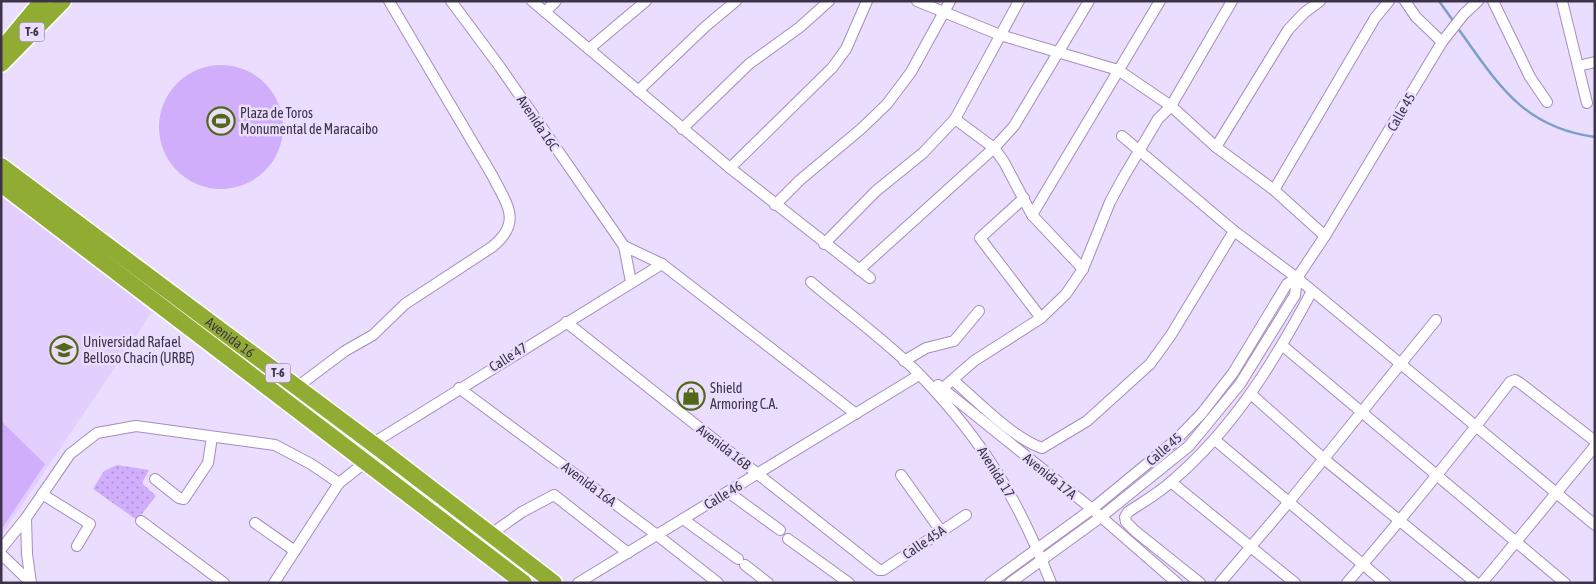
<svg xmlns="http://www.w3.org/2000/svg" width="1596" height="584" font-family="'Asap Condensed',sans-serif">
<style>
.built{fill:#e3cfff}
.green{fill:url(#green-dots)}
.pitch{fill:#d0aefc}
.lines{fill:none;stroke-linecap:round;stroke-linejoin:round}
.stream{stroke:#79a0c8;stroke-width:2.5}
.minor-casing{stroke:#a38dc0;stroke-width:12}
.trunk-casing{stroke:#fff;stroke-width:19}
.minor{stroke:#fff;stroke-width:10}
.trunk{stroke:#90ac33;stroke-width:16}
.labels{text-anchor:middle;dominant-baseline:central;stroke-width:5;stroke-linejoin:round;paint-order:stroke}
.shield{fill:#ebddfe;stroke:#71677f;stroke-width:1}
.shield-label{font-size:12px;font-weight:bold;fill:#3d3449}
.street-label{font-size:14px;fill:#3d3449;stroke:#ebddfe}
.poi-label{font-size:14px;fill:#3d3449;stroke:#ebddfe;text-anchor:start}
</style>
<defs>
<pattern id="green-dots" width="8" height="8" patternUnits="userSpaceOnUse" patternTransform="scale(1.25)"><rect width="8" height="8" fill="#d0aefc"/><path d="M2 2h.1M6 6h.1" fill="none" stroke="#aa8ece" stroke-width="1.8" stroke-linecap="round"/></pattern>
</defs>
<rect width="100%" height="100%" fill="#ebddfe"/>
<path class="built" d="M1,194L152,312L1,536Z"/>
<path class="green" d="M117,465L149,470L142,483L156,496L137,520L93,489L104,471Z"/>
<g class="pitch">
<circle cx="221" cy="127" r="62"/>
<path d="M1,421L45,464L1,530Z"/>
</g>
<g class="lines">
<g class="stream">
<path d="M1439,1L1454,22"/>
<path d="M1457,27C1497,82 1521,127 1595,137"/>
</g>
<g class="minor-casing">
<g id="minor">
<path d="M451,1L500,67L624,246L631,282"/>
<path d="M532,1L730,168L870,278"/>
<path d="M917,1L1000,35L1118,70L1171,106L1216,147L1274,190L1325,236"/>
<path d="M1405,1L1416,17L1442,42"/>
<path d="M1493,1L1530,77L1547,102"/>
<path d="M1562,1L1587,103"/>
<path d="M545,12L556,1"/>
<path d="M589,49L646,1"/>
<path d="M1578,66L1595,62"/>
<path d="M638,91L706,26L736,1"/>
<path d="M955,119L994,148L1004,162L1032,215L1083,269"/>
<path d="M682,129L749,64L800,27L829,1"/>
<path d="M1122,136L1234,231L1297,278L1595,525"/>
<path d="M1216,147L1288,30L1304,13L1320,1"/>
<path d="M730,168L832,68L846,49L867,1"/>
<path d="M1274,190L1375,18L1389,1"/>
<path d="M1024,198L980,238L1041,318"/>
<path d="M775,205L800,180L861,129L887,104L911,72L950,1"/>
<path d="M1032,215L1160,1"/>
<path d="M824,244L876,191L923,153L955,119L1019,1"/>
<path d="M624,246L662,264L856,414"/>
<path d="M859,270L994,148L1014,126L1089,1"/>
<path d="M811,282C847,313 888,342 921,376C984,442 1018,499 1051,583"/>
<path d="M566,322L879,570H883L966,515"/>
<path d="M1283,346L1565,583"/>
<path d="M904,361L926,348L954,341L979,311"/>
<path d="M953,380C976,400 1014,439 1042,448L1087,421L1150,364L1171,335L1234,231"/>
<path d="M938,385L1092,509L1177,583"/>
<path d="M297,387L345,351L373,335L405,304L492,247C523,222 507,205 492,175L389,1"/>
<path d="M459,388L657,535L718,583"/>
<path d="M943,388L974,361L1041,318L1066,294L1083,269L1110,202L1123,178L1158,119L1171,106L1232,1"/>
<path d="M1252,395L1324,459L1476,583"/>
<path d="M1215,440L1385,583"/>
<path d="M357,453L662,264"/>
<path d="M901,475L941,531"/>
<path d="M155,479L179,498L184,499L208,463L212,437"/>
<path d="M1171,482L1295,583"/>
<path d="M728,492L780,530"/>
<path d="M42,494L90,524L77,546"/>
<path d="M683,519L738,559"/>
<path d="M141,521L224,583"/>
<path d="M255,523L295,551"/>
<path d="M491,534L522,512L554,495L628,553"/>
<path d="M788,539L849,583"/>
<path d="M1,549L26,518"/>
<path d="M1,554L29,581"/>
<path d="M745,565L768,583"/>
<path d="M31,583L27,554L26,518L70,454L97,433L136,426L275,445L311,464L339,483L381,450"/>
<path d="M274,583L339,483"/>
<path d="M578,583L919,375"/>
<path d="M990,583L1092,509L1176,440L1202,413L1233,373L1287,284L1297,278L1325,236L1442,42L1464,14L1478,1"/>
<path d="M1010,583L1101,517L1189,446L1240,384L1295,295L1297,278"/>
<path d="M1200,583L1135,531L1126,522L1125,517L1128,512C1143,502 1159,493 1172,481C1234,428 1274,362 1312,291"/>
<path d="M1220,583L1288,503L1436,320"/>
<path d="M1347,583C1403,517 1458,451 1510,382L1515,380L1520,383L1595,441"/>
<path d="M1482,583L1595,446"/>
</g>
</g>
<g class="trunk-casing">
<g id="trunk">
<path d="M1,50L42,1"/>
<path d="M1,64L63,1"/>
<path id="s1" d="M1,166L381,450L554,583"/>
<path d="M1,184L524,583"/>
</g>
</g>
<use href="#minor" class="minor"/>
<use href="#trunk" class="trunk"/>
</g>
<defs>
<g id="stadium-ring" transform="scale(1.4375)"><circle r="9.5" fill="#ebddfe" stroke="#526817" stroke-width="1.5"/><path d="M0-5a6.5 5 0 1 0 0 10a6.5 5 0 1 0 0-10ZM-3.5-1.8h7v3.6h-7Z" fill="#526817"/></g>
<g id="university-ring" transform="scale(1.4375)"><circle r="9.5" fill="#ebddfe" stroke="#526817" stroke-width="1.5"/><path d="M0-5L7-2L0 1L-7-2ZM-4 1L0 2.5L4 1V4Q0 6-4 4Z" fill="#526817"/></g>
<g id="shop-ring" transform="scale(1.4375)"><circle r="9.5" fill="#ebddfe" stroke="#526817" stroke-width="1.5"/><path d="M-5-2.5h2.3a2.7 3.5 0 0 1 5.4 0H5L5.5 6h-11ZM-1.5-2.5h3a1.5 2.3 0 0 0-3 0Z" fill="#526817"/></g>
</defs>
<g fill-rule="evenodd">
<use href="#stadium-ring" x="221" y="121"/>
<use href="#university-ring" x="64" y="350"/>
<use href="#shop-ring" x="691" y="396"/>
</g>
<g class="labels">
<g class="shield">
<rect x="19.5" y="22.5" width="25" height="19" rx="4"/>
<rect x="265.5" y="363.5" width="25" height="19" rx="4"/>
</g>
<g class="shield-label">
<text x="32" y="32">T-6</text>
<text x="278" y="373">T-6</text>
</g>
<g class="street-label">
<text transform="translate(1401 112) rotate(-60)">Calle 45</text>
<text transform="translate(538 123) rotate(56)">Avenida 16C</text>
<text stroke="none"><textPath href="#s1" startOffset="286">Avenida 16</textPath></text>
<text transform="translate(508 357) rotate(-32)">Calle 47</text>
<text transform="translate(724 447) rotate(38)">Avenida 16B</text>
<text transform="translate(1164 449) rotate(-41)">Calle 45</text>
<text transform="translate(996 472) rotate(58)">Avenida 17</text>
<text transform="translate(1050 476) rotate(39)">Avenida 17A</text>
<text transform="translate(589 484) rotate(37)">Avenida 16A</text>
<text transform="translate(723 495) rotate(-31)">Calle 46</text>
<text transform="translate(924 542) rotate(-34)">Calle 45A</text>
</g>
<g class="poi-label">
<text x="240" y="113">Plaza de Toros<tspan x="240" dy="16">Monumental de Maracaibo</tspan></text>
<text x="83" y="342">Universidad Rafael<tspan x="83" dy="16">Belloso Chacín (URBE)</tspan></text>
<text x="710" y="388">Shield<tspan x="710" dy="16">Armoring C.A.</tspan></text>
</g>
</g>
<rect width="1596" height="584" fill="none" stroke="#3d3449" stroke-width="5"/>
</svg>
